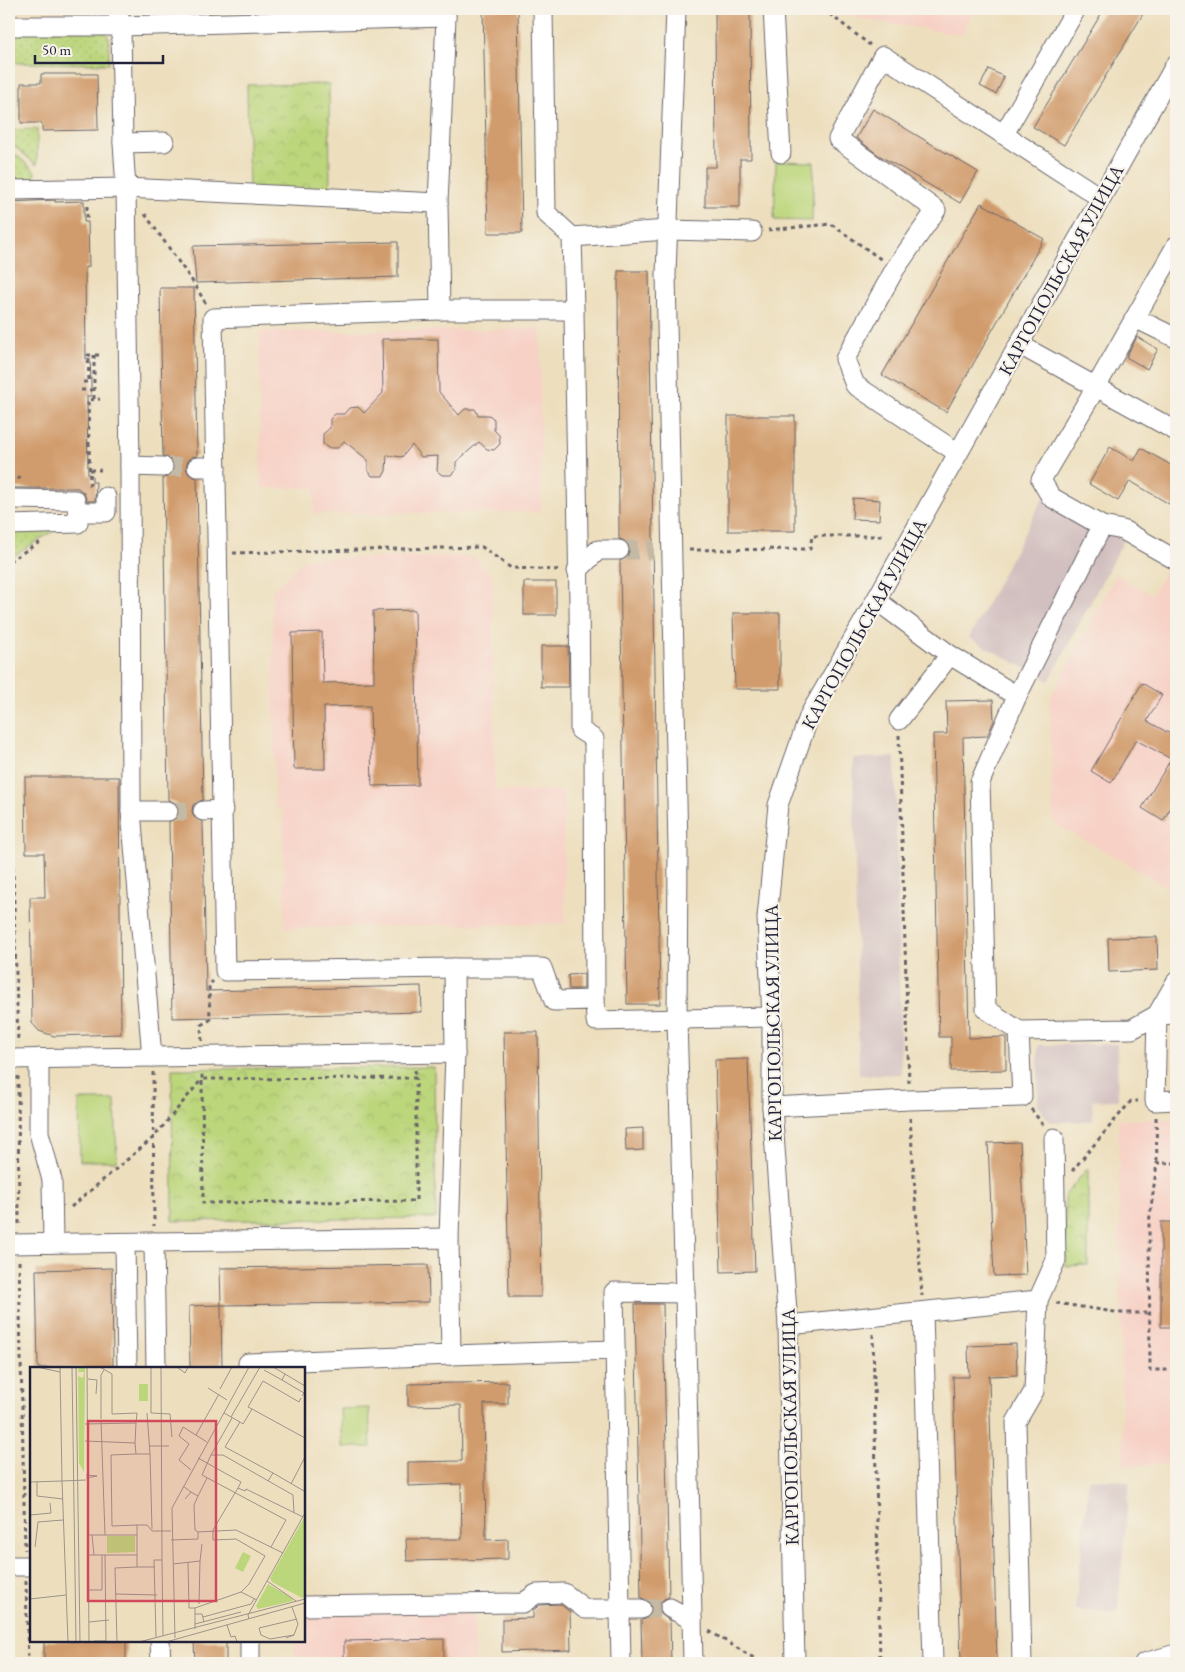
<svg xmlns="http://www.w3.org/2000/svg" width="1185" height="1672" font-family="'EB Garamond',serif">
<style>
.built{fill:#f7d1c6}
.industrial{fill:#d2bfbf}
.grass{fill:url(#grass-dots);stroke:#6f7c5c}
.park{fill:url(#park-crowns);stroke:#6f7c5c}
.pitch{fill:#bcd67c;stroke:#6f7c5c}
.building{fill:#d19c6d}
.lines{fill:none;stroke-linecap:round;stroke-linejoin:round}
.minor-tunnel{stroke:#c4b9a4;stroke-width:19;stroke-dasharray:19 9;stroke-linecap:butt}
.minor-casing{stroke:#696469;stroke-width:21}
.path{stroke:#696469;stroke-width:3;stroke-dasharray:4 4;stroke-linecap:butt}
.minor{stroke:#fff;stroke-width:19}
.labels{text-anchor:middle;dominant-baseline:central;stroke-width:4.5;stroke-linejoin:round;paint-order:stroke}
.street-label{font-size:19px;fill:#22223b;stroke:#f7f3e8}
.inset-road{fill:none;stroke:#9c938a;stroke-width:1}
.view{fill:#d1495b;fill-opacity:0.15;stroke:#d1495b;stroke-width:2.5}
.inset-edge{fill:none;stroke:#22223b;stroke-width:2.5}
</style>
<defs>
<pattern id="grass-dots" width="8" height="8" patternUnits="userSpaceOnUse" patternTransform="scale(1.25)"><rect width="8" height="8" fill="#bcd67c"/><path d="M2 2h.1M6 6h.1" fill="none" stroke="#a1b76c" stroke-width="1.8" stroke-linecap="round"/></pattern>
<pattern id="park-crowns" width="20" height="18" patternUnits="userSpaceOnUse" patternTransform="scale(1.25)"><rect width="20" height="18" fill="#bcd67c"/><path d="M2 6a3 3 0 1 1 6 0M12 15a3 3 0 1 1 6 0" fill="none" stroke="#a1b76c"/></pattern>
</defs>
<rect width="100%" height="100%" fill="#f7f3e8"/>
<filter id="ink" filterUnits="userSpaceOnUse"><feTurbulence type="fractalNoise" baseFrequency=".02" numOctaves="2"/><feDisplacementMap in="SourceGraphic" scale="10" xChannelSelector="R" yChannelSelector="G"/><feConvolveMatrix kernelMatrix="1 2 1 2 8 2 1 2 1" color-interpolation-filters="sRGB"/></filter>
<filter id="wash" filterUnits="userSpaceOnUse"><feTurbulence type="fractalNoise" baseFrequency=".0096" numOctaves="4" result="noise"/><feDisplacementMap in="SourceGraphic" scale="20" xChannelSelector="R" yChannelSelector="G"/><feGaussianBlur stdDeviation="1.12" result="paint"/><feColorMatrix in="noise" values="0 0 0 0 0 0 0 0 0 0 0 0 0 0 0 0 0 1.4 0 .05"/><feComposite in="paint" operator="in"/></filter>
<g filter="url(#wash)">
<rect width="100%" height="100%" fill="#eddfbe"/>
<g class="built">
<path d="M846,9H974L962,35L855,18Z"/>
<path d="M540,329L541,512L314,514V488H261L259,332Z"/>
<path d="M472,556L492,575L495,791L563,790L565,923L285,928L283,808H275L272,592L304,559Z"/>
<path d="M1165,572L1176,578V892L1053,822L1050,699L1116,575L1152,595Z"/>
<path d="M1176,1119V1464L1123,1465L1118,1120Z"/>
<path d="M474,1612L475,1663H266V1661L294,1660V1641H304V1615Z"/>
</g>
<g class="industrial">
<path d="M1043,498L1124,540L1049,681L969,638Z"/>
<path d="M895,757L901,1074L859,1075L853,758Z"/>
<path d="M1117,1044L1118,1100L1092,1101L1093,1121L1050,1122L1038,1106V1045Z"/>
<path d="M1089,1478L1130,1482L1117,1614L1075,1610Z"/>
</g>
<g class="grass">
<path d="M102,29L109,37V64L18,63C6,59 10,42 11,31Z"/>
<path d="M37,129V165L9,142V130Z"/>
<path d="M9,149L35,171V180H9Z"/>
<path d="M58,528L9,559V529Z"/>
</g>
<g class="park">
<path d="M329,84L330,193L249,194L247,85Z"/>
<path d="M434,1067L436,1218L173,1221L172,1069Z"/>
<path d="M1088,1168V1265L1066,1266L1065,1195Z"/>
</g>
<g class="pitch">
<path d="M776,161L814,162L812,221L774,220Z"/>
<path d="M79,1100H115L117,1161H80Z"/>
<path d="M369,1408L371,1447H342L340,1409Z"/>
</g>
<g id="blocks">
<g class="building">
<path d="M483,9H518L522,233H488Z"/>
<path d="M715,9H750L751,159H740V207H705V167H716Z"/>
<path d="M1104,9H1146L1064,145L1033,127Z"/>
<path d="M989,69L1004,77L996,94L980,86Z"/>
<path d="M41,74H97L98,130L42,131V123H21V83H41Z"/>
<path d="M873,109L978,172L960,203L877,154L856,138Z"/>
<path d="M55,200V202L84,201V222H88L89,267H85L86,359L90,358L91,384V396H87L88,475H92V482H96L95,501H87L84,493L78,488H9V202Z"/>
<path d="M981,203L1044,239L946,412L882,375Z"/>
<path d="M398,242V277L196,283L193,246Z"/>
<path d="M618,271H649L660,1004H627L620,561L628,556L630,550L628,544L625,541L619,539Z"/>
<path d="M160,288H194L197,456L192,457L188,461L186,467L188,473L191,476L197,478L203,800L197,802L193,805L192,811L194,817L203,822L206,991L421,986L422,1012L172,1018L169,822L177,817L179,811L177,805L174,802L168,800L163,478L168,477L172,473L174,467L173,462L169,458L163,456Z"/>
<path d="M1137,337L1158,349L1147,369L1126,357Z"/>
<path d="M382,339H438L439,392L459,415L465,409H475L478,415H489L494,419V430L499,435L500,444L494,450L487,449L479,442L456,462V470L451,475H442L437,471L438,456L421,457L412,445L402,457L387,455L386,471L383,476H372L368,470V460L344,441L338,448H328L323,444V434L330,428V419L335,414H344L349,408L358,407L364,413L383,393Z"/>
<rect x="728" y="416" width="67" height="115"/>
<path d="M1110,447L1134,461L1141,448L1176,468V508L1130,481L1118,501L1089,484Z"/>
<path d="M853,498L880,500L879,520L852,519Z"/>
<rect x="524" y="582" width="32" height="33"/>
<path d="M415,610L418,785L372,786L370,706L324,707L325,769H294L292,633L322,632L323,683L374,682L373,611Z"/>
<path d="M733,613H780V689H735Z"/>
<path d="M541,646H568L569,687H541Z"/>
<path d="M1142,683L1162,695L1147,721L1176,737V798L1163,821L1142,808L1171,759L1136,740L1111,783L1091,771Z"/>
<path d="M993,700L994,721L987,736L963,737L969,1038L1006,1037V1070L951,1071V1037H939L933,734H947L946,701Z"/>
<path d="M25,777H119L121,1034L54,1036L39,1031L32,1023L30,897H45L44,853H26Z"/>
<path d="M1157,937L1158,970L1109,972L1108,938Z"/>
<path d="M584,974V989H569L568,975Z"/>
<path d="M504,1032H538L541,1297H509Z"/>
<path d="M748,1059L755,1271L721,1272L715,1060Z"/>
<path d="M643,1128V1150L626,1151L625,1129Z"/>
<path d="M1020,1142L1026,1275L994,1276L988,1143Z"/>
<rect x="1161" y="1222" width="15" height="105"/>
<path d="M428,1265L429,1302L221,1305L220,1268Z"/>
<path d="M112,1268L113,1368H38L36,1270Z"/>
<path d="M635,1304H663L669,1597L664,1599L660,1602L659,1608L661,1614L670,1621L671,1663H642L641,1620L646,1619L650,1615L652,1609L650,1603L647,1600L641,1598Z"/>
<path d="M221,1305L222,1368H190L189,1306Z"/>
<path d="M1016,1344L1017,1375L989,1376L997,1663H961L953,1377H969L968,1346Z"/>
<path d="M508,1382V1404H484L486,1540L508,1539V1559L407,1561L406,1539H462L461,1484L408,1486V1462L462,1461L461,1405L408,1406V1384Z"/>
<path d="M560,1604L570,1612L571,1650L502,1652V1619L533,1618V1610L540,1605Z"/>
<path d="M444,1639V1662L344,1663V1641Z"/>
<rect x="44" y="1641" width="82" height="22"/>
<path d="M194,1641H226V1663H195Z"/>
</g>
</g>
</g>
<g filter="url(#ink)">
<use href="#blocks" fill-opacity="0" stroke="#696469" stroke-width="1"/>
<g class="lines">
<g class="minor-tunnel">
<path d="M163,467H197"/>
<path d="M619,550H654"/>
<path d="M168,811H203"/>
<path d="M641,1609L670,1608"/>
</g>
<g class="minor-casing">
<g id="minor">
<path d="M117,9L121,26L123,143L126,188L130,466L131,811L152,1057"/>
<path d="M773,9L781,153"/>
<path d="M9,26H121L446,17V9"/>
<path d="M1004,134L1076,9"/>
<path d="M123,143L164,142"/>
<path d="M9,190L126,188L438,203L446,17"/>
<path d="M438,203L440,310L213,318L225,971L454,968"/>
<path d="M572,237L667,230L752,232"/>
<path d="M440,310H574L572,237L546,213L543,9"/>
<path d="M574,310C576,450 580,590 580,730L594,739L595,1000"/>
<path d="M1135,318L1176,246"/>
<path d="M1176,338L1135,318L1096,387L1041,480L1051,497L1102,526L1123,530L1176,560"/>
<path d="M1020,345L1176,431"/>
<path d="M958,453L855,385L845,359L895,269L936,210L838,139L883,56L1101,198"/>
<path d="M130,466L163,467"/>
<path d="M197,467H216"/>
<path d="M9,499L75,500L78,512V523L9,525"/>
<path d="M78,512H106V497"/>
<path d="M577,571L598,550H619"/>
<path d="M876,600L950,655L899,720"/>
<path d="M950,655L1017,696L980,782L986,1009L1019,1031"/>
<path d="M1017,696L1102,526"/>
<path d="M131,811H168"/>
<path d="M203,811L223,810"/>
<path d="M1176,982L1157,1015L1155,1101L1176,1100"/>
<path d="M455,1053L454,968H542L554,1001L595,1000L596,1021L772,1017"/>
<path d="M39,1058V1133L52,1180L53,1243"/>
<path d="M9,1059L455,1053L449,1238"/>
<path d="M772,1107L909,1100L1022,1097L1019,1031L1132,1029L1157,1015L1176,1014"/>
<path d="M154,1242L156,1368"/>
<path d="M125,1243L127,1368"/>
<path d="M9,1244L449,1238L451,1355L248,1363V1368"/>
<path d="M685,1293L693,1663"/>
<path d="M923,1312L933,1663"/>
<path d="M788,1325L1038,1300L1056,1260L1054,1138"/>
<path d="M451,1355L615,1350"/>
<path d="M9,1566H31"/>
<path d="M304,1606L523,1603L536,1594L564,1593L585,1609H641"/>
<path d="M670,1608L692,1620"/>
<path d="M160,1641L161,1663"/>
<path d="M250,1641V1663"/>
<path d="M621,1663L614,1292L685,1293L677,1020L678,849L666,274L676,9"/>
<path d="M795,1663L788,1325L772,1107V1017L767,918L778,805L810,714L876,600L1176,64"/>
<path d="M1022,1663L1016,1422L1034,1391L1038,1300"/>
<path d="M1144,1663L1176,1654"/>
</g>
</g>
<g class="path">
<path d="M823,9L870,45"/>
<path d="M87,206V222"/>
<path d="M145,214L195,285L206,304"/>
<path d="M768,230L831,224L882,260"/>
<path d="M94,355V400"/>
<path d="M9,381V391"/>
<path d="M83,382H89L88,355H99"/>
<path d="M81,390H94"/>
<path d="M90,470H101"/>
<path d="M9,478H22"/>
<path d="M88,484H90L88,400L100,399"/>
<path d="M689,550L810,549L812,536H883"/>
<path d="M233,553L482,547L511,568L562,570"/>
<path d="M9,561L40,542"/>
<path d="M9,731L18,1043"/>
<path d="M899,735L909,1084"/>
<path d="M202,1041L201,1025L210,1020L209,985L213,981"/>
<path d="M415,1070L416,1078L202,1079L203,1203L416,1201V1078"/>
<path d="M153,1072L154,1226"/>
<path d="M18,1076L19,1228"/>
<path d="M1031,1109L1044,1126"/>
<path d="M1156,1117L1157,1163"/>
<path d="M910,1118L922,1296"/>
<path d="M1176,1163H1157L1149,1223L1150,1370H1176"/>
<path d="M1072,1171L1131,1101H1138"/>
<path d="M71,1207L154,1137L202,1079V1072"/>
<path d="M19,1261L25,1550"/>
<path d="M1056,1303L1121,1313H1150"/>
<path d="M873,1334L880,1663"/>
<path d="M26,1581L28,1663"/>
<path d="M709,1631L762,1663"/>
</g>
<use href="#minor" class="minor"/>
</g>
</g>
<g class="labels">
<g class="street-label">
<text transform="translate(1061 270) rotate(-61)">КАРГОПОЛЬСКАЯ УЛИЦА</text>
<text transform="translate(864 624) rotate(-61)">КАРГОПОЛЬСКАЯ УЛИЦА</text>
<text transform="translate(773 1023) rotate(-91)">КАРГОПОЛЬСКАЯ УЛИЦА</text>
<text transform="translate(790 1427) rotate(-91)">КАРГОПОЛЬСКАЯ УЛИЦА</text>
</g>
</g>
<g transform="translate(30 1367)">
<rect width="275" height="275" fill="#eddfbe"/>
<path d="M49,0H55L54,105L49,96L48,9L53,11L54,5H48Z" fill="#bcd67c"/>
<path d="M275,149V230L272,231L242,215L240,211ZM77,169H105V185L77,186ZM238,217L262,231L263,234L228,242L226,239Z" fill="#bcd67c"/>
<path d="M109,17H118V34H109ZM213,185L221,189L213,205L205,201Z" fill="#bcd67c"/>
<path class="inset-road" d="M7,0L30,5M30,0L32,114L56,113M42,0L46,275M46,0L50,275M57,0L59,275M121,0V46L140,47L142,70M147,0L155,6L158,0M243,0L255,7L252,13L274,26L272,29M234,3L252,13M255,7L275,19M58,12L67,13L66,27M178,21L197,33M190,22L202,0M222,42L218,40L233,14L269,35L271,31M194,46L210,55L195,80L243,106M201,50L230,0M71,52V8L74,3M71,54L75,168M210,55L213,57L222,42L275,71M55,57L106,56L107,46L82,47V7L70,0M166,68L189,27M55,74L105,76L106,56M105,76L106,87L81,88L82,159L107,158M120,79H139M106,87H120L117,46M120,87L122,162M181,88L202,51M168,91L211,115L208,121L215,124L216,122L273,150M161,103L149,93L159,77L149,69L153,60L177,75M56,108L67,109L56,111M238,114L243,106L274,124L275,122M0,115L32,114L38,275M7,115V129L33,132M261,117L275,90M153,119L161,125L155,132M208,121L183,163V173L206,172L235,189L219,217L211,225M161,125L168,129L164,138L165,163L168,165M168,129L177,111M0,148L21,146L20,136M58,168H107V188M62,168L64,188M107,168V158H117L122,164H141M141,173L168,172V165L206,163L253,186M5,180L8,155L33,153M241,180L256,153L172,108L181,88H193L263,128L264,146M59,188H107V200L85,201L87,275M132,193L133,269M158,196L159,241H165V262M143,197L170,194L172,177M107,200H125M237,214L266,234M59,223H72V188M85,227L127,228M0,232L36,228M169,237L170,194M165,241L211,225L227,233M165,247H172L174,255M173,250L221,237L224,232M219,252L218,248L275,146M59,255L79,253M165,257L211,245M197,258L201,270L205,269L207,275M264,268L240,272L231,268L229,261L267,252M126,270L124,193H132L131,0M145,271L142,141L219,0M256,271L264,268L268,257L262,240M64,274H76L75,188M109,275L275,232M136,275L275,236"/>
<path class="view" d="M58,54H186V234H58Z"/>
<rect width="275" height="275" class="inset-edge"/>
</g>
<rect width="1185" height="1672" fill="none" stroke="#f7f3e8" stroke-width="30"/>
<path d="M35 55v8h128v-8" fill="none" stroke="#22223b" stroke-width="2.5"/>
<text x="42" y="55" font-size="15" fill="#22223b" stroke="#f7f3e8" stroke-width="4" paint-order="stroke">50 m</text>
</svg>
